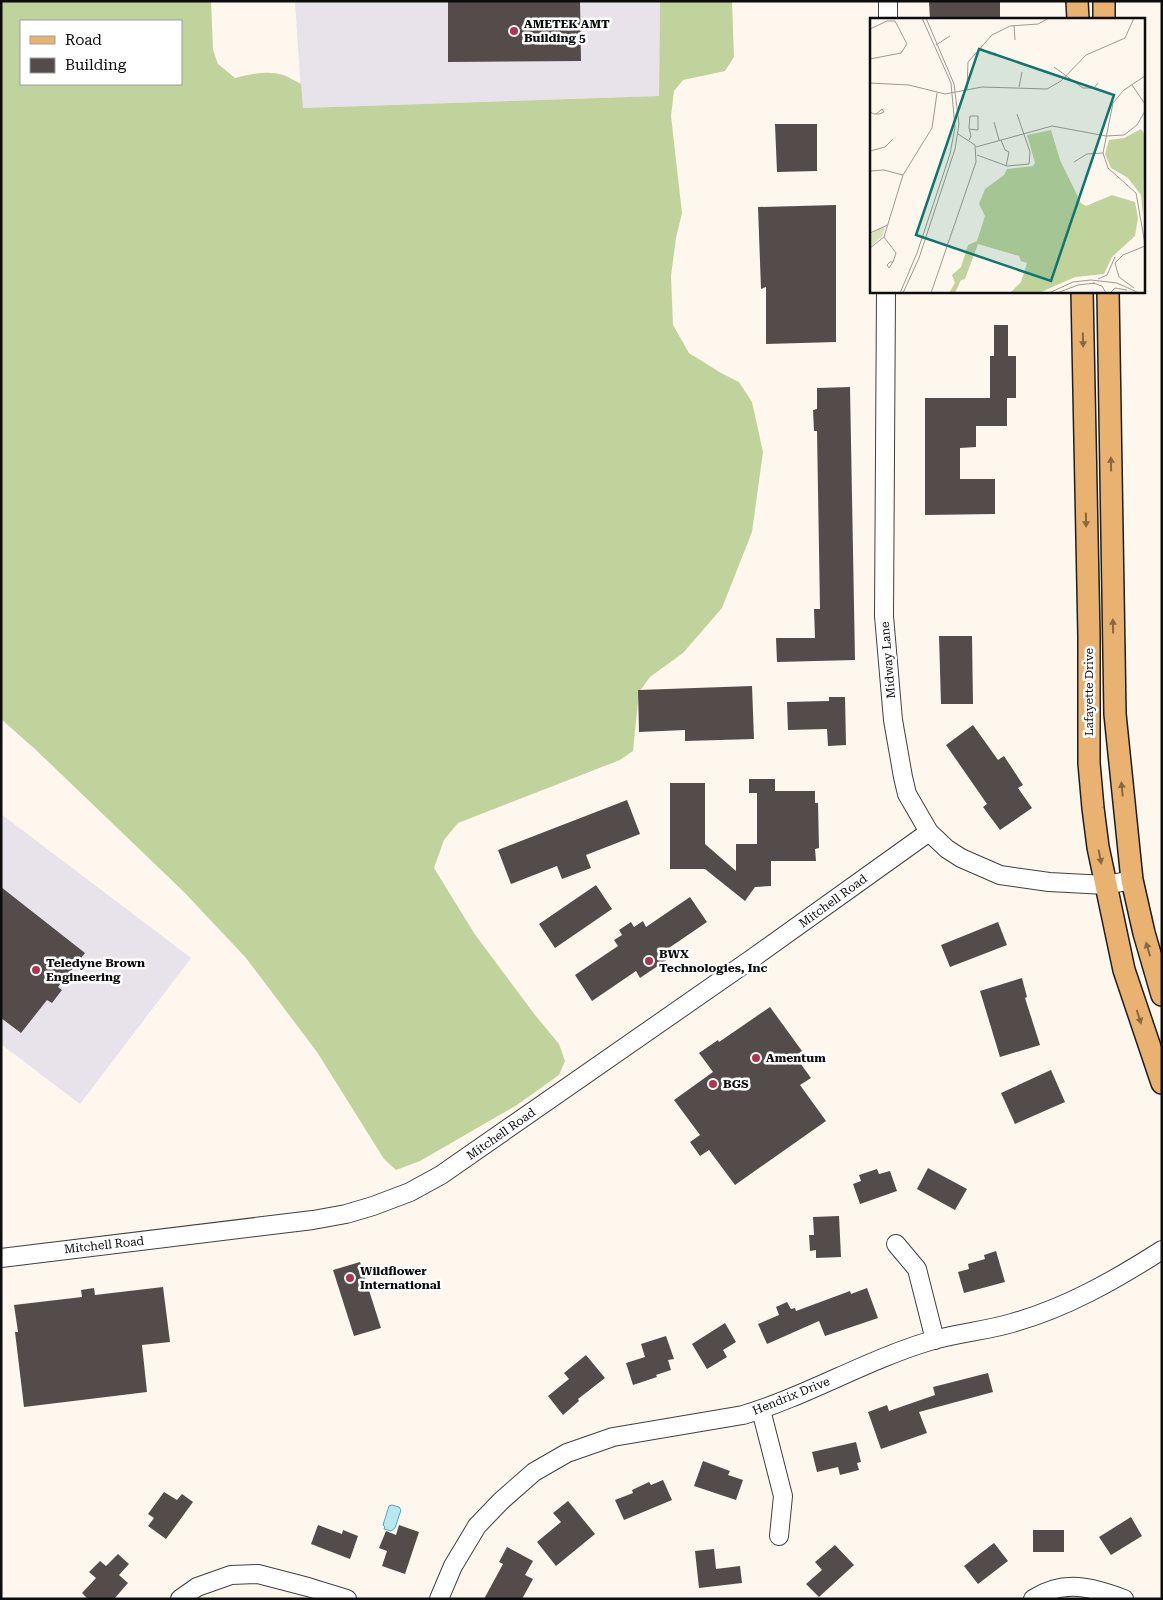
<svg xmlns="http://www.w3.org/2000/svg" width="1163" height="1600" font-family="'Roboto Serif',serif">
<style>
.industrial{fill:#e8e2ea}
.forest{fill:#c1d39c;fill-rule:evenodd}
.water{fill:#b8e7ef;stroke:#47a9bf}
.building{fill:#544c4a}
.lines{fill:none;stroke-linecap:round;stroke-linejoin:round}
.minor-casing{stroke:#404040;stroke-width:20}
.major-casing{stroke:#1e1e1e;stroke-width:24}
.minor{stroke:#fff;stroke-width:18}
.major{stroke:#eab271;stroke-width:21}
.oneway{fill:#876844}
.poi-dot{fill:#ae3454;stroke:#fff;stroke-width:2}
.labels{text-anchor:middle;dominant-baseline:central;stroke-width:5;stroke-linejoin:round;paint-order:stroke}
.poi-label{font-size:12px;font-weight:bold;fill:#0d0d0d;stroke:#fff;text-anchor:start}
.street-label{font-size:12px;fill:#0d0d0d;stroke:#fff}
.inset-road{fill:none;stroke:#9d9994;stroke-width:1}
.view{fill:#0f766e;fill-opacity:0.15;stroke:#0f766e;stroke-width:2.5}
.inset-edge{fill:none;stroke:#0d0d0d;stroke-width:2.5}
</style>
<rect width="100%" height="100%" fill="#fdf7ee"/>
<g class="industrial">
<path d="M295,1H660L659,96L302,108Z"/>
<path d="M1,814L191,958L80,1104L1,1044Z"/>
</g>
<path class="forest" d="M1,1H211L213,50L218,64L235,78C249,74 268,70 283,75C289,77 295,81 301,84L303,108L659,96L660,1H732L734,57L725,71L683,80L674,91L671,116L682,213L676,238L671,276L673,325L689,353L721,373L739,382L752,402L763,452L752,532L722,608L683,653L650,677L639,692L633,751L620,760L458,823L444,840L434,868L474,933L535,1015L559,1044L565,1061L559,1075L517,1105L420,1161L396,1170L384,1159L317,1052L246,958L184,892L36,750L1,719ZM21,21H181V84H21Z"/>
<path class="water" d="M392,1505L399,1507L401,1510L395,1528L391,1531L384,1529L385,1527L383,1525L389,1506Z"/>
<g class="building">
<path d="M448,1H580L581,61L448,62Z"/>
<path d="M1000,1V19H930L929,2Z"/>
<path d="M775,124H817V171L777,172Z"/>
<path d="M836,205V342L766,344V287L761,289L758,207Z"/>
<path d="M994,325H1008V356H1016V398H1007V426H976V447L960,448V479H995V514L925,515V398H990V356H994Z"/>
<path d="M850,387L855,660L777,662L776,638H815L814,609H820L817,431H814L813,410L817,409V388Z"/>
<path d="M939,636H972L973,704H941Z"/>
<path d="M752,686L754,739L685,741V730L639,732L638,690Z"/>
<path d="M829,697H845L846,745L828,746L827,729L788,730L787,702L829,701Z"/>
<path d="M973,725L998,760L1004,756L1023,785L1018,788L1032,808L1000,830L983,807L987,804L946,745Z"/>
<path d="M749,779H775V791H815V803H818L819,848L815,849L816,861H771V886L755,887L745,901L705,869H670V783H705V844L736,871V844H757V793H749Z"/>
<path d="M627,800L640,834L586,855L591,868L562,879L557,866L511,884L498,850Z"/>
<path d="M596,885L612,909L555,948L539,924Z"/>
<path d="M1,887L85,953L58,987L62,990L52,1003L47,1000L21,1033L1,1018Z"/>
<path d="M690,897L707,922L663,952L668,959L640,978L636,971L592,1001L575,975L618,946L614,940L622,935L619,930L631,922L634,927L643,921L646,927Z"/>
<path d="M998,922L1007,945L950,967L941,945Z"/>
<path d="M1022,978L1027,997L1025,998L1040,1045L1000,1057L980,991Z"/>
<path d="M770,1007L802,1051L795,1056L811,1078L800,1085L826,1121L735,1185L709,1150L700,1156L690,1142L700,1135L674,1100L713,1072L699,1053L718,1040L719,1042Z"/>
<path d="M1051,1070L1065,1102L1015,1124L1001,1093Z"/>
<path d="M928,1168L967,1189L955,1210L917,1189Z"/>
<path d="M877,1169L879,1174L890,1171L897,1191L860,1204L853,1184L861,1181L859,1175Z"/>
<path d="M839,1216L841,1257L816,1258V1250L810,1251L809,1235H814L813,1217Z"/>
<path d="M996,1251L1005,1282L964,1293L958,1272L969,1269L968,1264L985,1259L984,1255Z"/>
<path d="M360,1262L381,1328L354,1336L333,1270Z"/>
<path d="M163,1287L170,1342L142,1345L147,1392L24,1407L15,1332H18L14,1305L82,1297L81,1290L94,1288L95,1295Z"/>
<path d="M867,1288L878,1318L825,1336L819,1321L767,1344L758,1324L779,1315L776,1307L787,1302L791,1309L795,1308L796,1311L850,1291L851,1294Z"/>
<path d="M725,1323L736,1342L723,1350L727,1357L707,1369L692,1344Z"/>
<path d="M666,1336L674,1359L668,1360L671,1370L656,1375L657,1377L633,1385L626,1363L645,1357L641,1344Z"/>
<path d="M586,1355L605,1378L578,1399L579,1401L563,1415L548,1396L569,1379L564,1373Z"/>
<path d="M988,1373L993,1392L919,1412L927,1433L881,1449L868,1412L887,1405L889,1411L935,1395L933,1387Z"/>
<path d="M856,1442L861,1462L857,1463L859,1470L840,1475L838,1467L817,1472L812,1452Z"/>
<path d="M703,1461L730,1471L728,1475L743,1480L736,1500L694,1486Z"/>
<path d="M663,1480L672,1500L624,1520L615,1500L633,1493L632,1490L649,1482L651,1485Z"/>
<path d="M164,1492L177,1500L182,1494L193,1502L166,1539L148,1526L154,1518L148,1514Z"/>
<path d="M568,1501L595,1534L556,1566L537,1542L561,1522L553,1513Z"/>
<path d="M1131,1517L1142,1536L1111,1555L1099,1537Z"/>
<path d="M318,1525L342,1534L343,1530L358,1536L350,1559L311,1544Z"/>
<path d="M399,1525L419,1532L405,1574L382,1566L387,1551L379,1548L386,1531L396,1535Z"/>
<rect x="1033" y="1530" width="31" height="22"/>
<path d="M994,1543L1008,1561L978,1584L964,1566Z"/>
<path d="M835,1545L854,1565L819,1597L806,1584L822,1570L815,1562Z"/>
<path d="M507,1547L533,1561L525,1575L533,1579L522,1599H484L503,1564L499,1562Z"/>
<path d="M714,1549L716,1569L740,1566L742,1583L699,1588L695,1551Z"/>
<path d="M118,1554L129,1564L119,1575L128,1583L114,1599H88L82,1593L96,1578L89,1572L100,1561L106,1566Z"/>
</g>
<g class="lines">
<g class="minor-casing">
<g id="minor">
<path d="M888,19V1"/>
<path d="M886,291L884,616L893,720L903,777L907,794L929,832L947,849L961,858L1000,875L1049,882L1106,885L1132,880"/>
<path d="M896,1244L917,1269L935,1340"/>
<path d="M1,1258L313,1220L346,1214L373,1206L410,1192L441,1175L753,958L929,832"/>
<path d="M761,1410L783,1496L779,1536"/>
<path d="M180,1599L197,1587L231,1575L258,1574L308,1587L347,1599"/>
<path d="M439,1599L453,1566L477,1526L501,1501L534,1472L567,1453L613,1437L743,1415C807,1396 866,1360 930,1341C957,1333 985,1331 1012,1323C1066,1308 1115,1280 1162,1250"/>
<path d="M1033,1599C1064,1579 1092,1587 1124,1599"/>
</g>
</g>
<g class="major-casing">
<g id="major">
<path d="M1077,1L1078,19"/>
<path d="M1104,1V19"/>
<path d="M1082,291L1089,636V763L1093,808L1098,847L1124,970L1162,1083"/>
<path d="M1108,291L1115,714L1132,880L1144,933L1162,995"/>
</g>
</g>
<use href="#minor" class="minor"/>
<use href="#major" class="major"/>
</g>
<defs><path id="oneway-solid" d="M-6-.8H1V-3.2L6.5 0L1 3.2V.8H-6Z" transform="scale(1.25)"/></defs>
<g class="oneway">
<use href="#oneway-solid" transform="translate(1083 340) rotate(89)"/>
<use href="#oneway-solid" transform="translate(1111 464) rotate(-91)"/>
<use href="#oneway-solid" transform="translate(1086 520) rotate(89)"/>
<use href="#oneway-solid" transform="translate(1113 626) rotate(-91)"/>
<use href="#oneway-solid" transform="translate(1122 789) rotate(-96)"/>
<use href="#oneway-solid" transform="translate(1100 857) rotate(79)"/>
<use href="#oneway-solid" transform="translate(1148 949) rotate(-106)"/>
<use href="#oneway-solid" transform="translate(1139 1017) rotate(72)"/>
</g>
<g class="poi-dot">
<circle cx="514" cy="31" r="5"/>
<circle cx="649" cy="961" r="5"/>
<circle cx="36" cy="970" r="5"/>
<circle cx="756" cy="1058" r="5"/>
<circle cx="713" cy="1084" r="5"/>
<circle cx="350" cy="1278" r="5"/>
</g>
<g class="labels">
<g class="poi-label">
<text x="524" y="24">AMETEK AMT<tspan x="524" dy="14">Building 5</tspan></text>
<text x="659" y="954">BWX<tspan x="659" dy="14">Technologies, Inc</tspan></text>
<text x="46" y="963">Teledyne Brown<tspan x="46" dy="14">Engineering</tspan></text>
<text x="766" y="1058">Amentum</text>
<text x="723" y="1084">BGS</text>
<text x="360" y="1271">Wildflower<tspan x="360" dy="14">International</tspan></text>
</g>
<g class="street-label">
<text transform="translate(888 660) rotate(-95)">Midway Lane</text>
<text transform="translate(1089 692) rotate(-90)">Lafayette Drive</text>
<text transform="translate(833 901) rotate(-36)">Mitchell Road</text>
<text transform="translate(501 1134) rotate(-35)">Mitchell Road</text>
<text transform="translate(104 1245) rotate(-6)">Mitchell Road</text>
<text transform="translate(791 1396) rotate(-22)">Hendrix Drive</text>
</g>
</g>
<g transform="translate(870 18)">
<rect width="275" height="275" fill="#fdf7ee"/>
<path d="M12,208L15,210L12,218L0,229V217Z" fill="#d9e4bb"/>
<path d="M271,111L275,117L273,199L271,177L258,160L241,150L235,136L239,122L254,120ZM181,112L190,142L211,185L216,188L242,177L265,184L268,200L265,218L242,239L234,256L205,259L169,275H140L151,264L157,245L151,243L149,238L108,226L95,261L91,262L85,275H79L85,265L82,257L91,249L98,227L107,223L115,198L109,186L115,171L134,157L137,151L163,148L165,145L157,117Z" fill="#c1d39c"/>
<path class="inset-road" d="M144,7L145,22M0,11L17,3H25L37,26L31,35L0,41M66,27L80,18M110,30L120,36L126,35M184,49L213,70H224L228,65M275,58L254,72L243,85L233,135L238,150L266,175L275,226M0,65L39,67L75,76L112,69L177,71L191,63L216,37L255,20L264,0M262,67L275,86M149,69L152,54M97,71L98,44L122,17L140,8L168,6L179,0M0,94L4,96H9L14,94L12,91L6,96M124,104L129,122M99,111L108,112V98H100L99,110L101,118L99,122M131,122L135,132L139,134L136,148M106,129L182,108L236,118L254,117L267,107L275,93M0,133L15,129L23,121M107,137L137,148L159,146L160,134L147,96M204,144L217,136L233,135M0,153L14,152L33,157M0,215L18,207M14,219L26,235L23,244M0,230L14,219L33,157L62,110L67,75M20,244H23L19,250L17,247ZM228,261L237,257L245,239M223,265L232,268L236,275M264,270L249,259L245,245L253,237L275,228M30,275L47,235L80,136L85,109L81,65L52,0M33,275L49,240L85,131L89,106L84,66L56,0M61,275L106,144L105,127L88,116M179,275L203,264L221,262L247,265L269,275M187,275L208,267L225,265M240,275L245,270L257,272"/>
<path class="view" d="M109,31L244,77L181,263L46,217Z"/>
<rect width="275" height="275" class="inset-edge"/>
</g>
<rect width="1163" height="1600" fill="none" stroke="#0d0d0d" stroke-width="5"/>
<rect x="20" y="20" width="162" height="65" fill="#ffffff" stroke="#9e9e9e"/>
<rect x="30" y="36" width="25" height="8" fill="#eab271" stroke="#9e9e9e"/>
<text x="65" y="45" font-size="15" fill="#0d0d0d">Road</text>
<rect x="30" y="58" width="25" height="15" fill="#544c4a" stroke="#9e9e9e"/>
<text x="65" y="70" font-size="15" fill="#0d0d0d">Building</text>
</svg>
